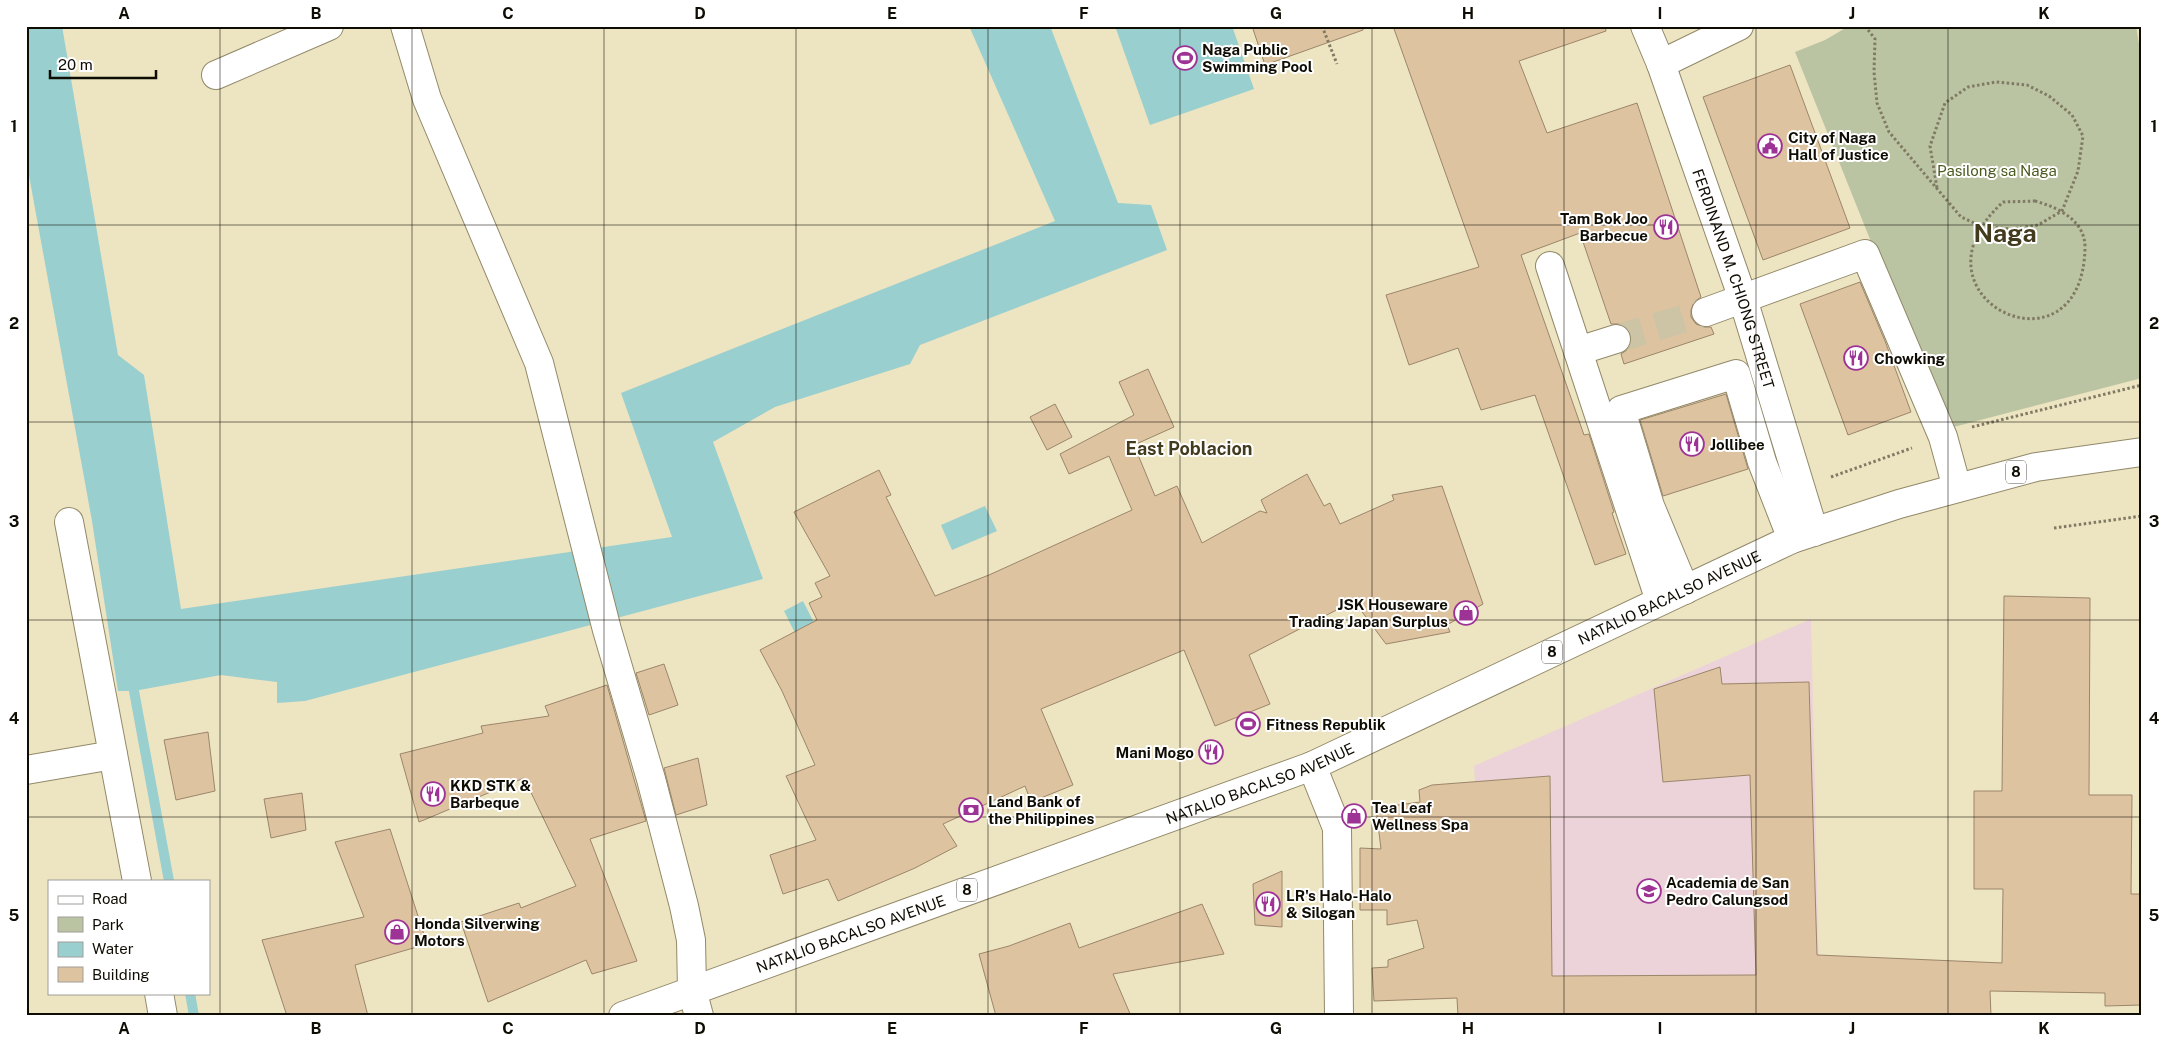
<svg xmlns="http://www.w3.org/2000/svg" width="2168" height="1042" font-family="'Public Sans',sans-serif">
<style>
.education{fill:#ecd2d9}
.green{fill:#bac4a3}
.water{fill:#99cfcf}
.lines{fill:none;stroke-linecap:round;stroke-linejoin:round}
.stream{stroke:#99cfcf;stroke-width:10}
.building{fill:#dec3a0;stroke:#9b866a}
.minor-tunnel{stroke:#ccc4a4;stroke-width:28;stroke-dasharray:28 14;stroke-linecap:butt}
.minor-casing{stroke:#928969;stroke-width:30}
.highway-casing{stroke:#928969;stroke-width:30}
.path{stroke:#807a64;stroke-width:3;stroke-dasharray:2.5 2.5;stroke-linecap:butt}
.minor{stroke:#fff;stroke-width:28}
.highway{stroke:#fff;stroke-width:28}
.grid{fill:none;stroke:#0f0c03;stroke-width:1;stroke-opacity:0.55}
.labels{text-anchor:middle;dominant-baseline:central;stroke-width:4;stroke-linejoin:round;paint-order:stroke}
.shield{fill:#fff;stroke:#57554f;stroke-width:1}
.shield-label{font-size:14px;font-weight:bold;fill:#0f0c03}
.poi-label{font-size:15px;font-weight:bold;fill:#0f0c03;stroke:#fff;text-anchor:start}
.park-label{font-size:15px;fill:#4b5a1e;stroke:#fff}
.street-label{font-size:15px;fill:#0f0c03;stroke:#fff}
.quarter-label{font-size:18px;font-weight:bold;fill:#433b1d;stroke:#fff}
.town-label{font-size:25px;font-weight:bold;fill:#433b1d;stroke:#fff}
.neatline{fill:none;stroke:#0f0c03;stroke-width:2}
.grid-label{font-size:16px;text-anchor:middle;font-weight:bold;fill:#0f0c03}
</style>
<rect width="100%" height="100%" fill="#ede4c1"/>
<path class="education" d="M1811,619L1820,1016H1489L1474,766Z"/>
<path class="green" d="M1849,26H2136L2142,61V378L1946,429L1795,52L1825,40Z"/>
<g class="water">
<path d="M26,26H62L118,355L144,375L181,609L672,537L621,393L1055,221L969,26H1050L1118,203L1151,205L1167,250L920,345L910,364L775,407L713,442L763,579L305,701L277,703V682L221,675L134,691H118L92,521L26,159Z"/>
<path d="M1115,26H1232L1254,89L1150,125Z"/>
<path d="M985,506L997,531L952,550L941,525Z"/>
<path d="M803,601L831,656L811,665L784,611Z"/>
</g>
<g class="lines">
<g class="stream">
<path d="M134,691L169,881"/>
<path d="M190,993L194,1016"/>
</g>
</g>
<g class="building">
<path d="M1252,26H1363V30L1265,65Z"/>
<path d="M1393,26H1605L1606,31L1519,61L1547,133L1637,103L1701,297L1694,302L1691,310V317L1696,324L1704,327H1711L1714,334L1624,364L1621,354L1627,350L1631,343V334L1627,328L1620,324H1611L1580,233L1521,255L1584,435L1589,434L1614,512L1612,513L1626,554L1595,565L1535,395L1481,410L1458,348L1409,365L1386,295L1479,267Z"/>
<path d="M1790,65L1850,228L1763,260L1703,97Z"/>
<path d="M1860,282L1885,341L1911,412L1848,435L1800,304Z"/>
<path d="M1148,369L1174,427L1134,445L1155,496L1177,486L1202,543L1260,511L1267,513L1261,500L1307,474L1324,506L1330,503L1340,524L1394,500L1392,495L1442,486L1483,604L1447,625L1450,632L1386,644L1354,601L1249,655L1270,704L1215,726L1184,650L1041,709L1073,785L1031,802L1025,786L943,824L957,846L915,868L838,901L828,879L783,894L770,855L816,840L786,776L815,765L782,691L760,650L817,620L809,603L822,597L815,583L830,576L794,512L879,470L891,495L886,497L935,596L989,575L1132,510L1109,456L1069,474L1060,454L1134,415L1119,382Z"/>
<path d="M1726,394L1748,469L1663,496L1640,420Z"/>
<path d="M1055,404L1072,437L1047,450L1030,417Z"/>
<path d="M2004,596L2090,598L2089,795H2132L2131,894H2142V1005L2105,1006V993L1990,991L1991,1016H1458L1457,998L1374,1001L1372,968L1388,967V960L1424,948L1417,920L1387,925V910H1360V848L1381,849L1376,808L1420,802L1419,790L1432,785L1550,776L1552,976L1756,975L1750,775L1663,782L1654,689L1720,667L1722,684L1809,682L1817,955L2002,963L2003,889H1974V791H2002Z"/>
<path d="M664,664L678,705L649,715L636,673Z"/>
<path d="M607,685L646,821L590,839L637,961L592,974L586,960L488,1002L461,922L519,903L521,908L576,886L524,778L419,822L400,754L483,733L481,726L549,716L545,706Z"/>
<path d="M208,732L215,791L176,800L164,740Z"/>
<path d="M698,758L707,805L676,815L664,768Z"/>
<path d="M302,793L306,830L271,838L264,799Z"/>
<path d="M390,829L427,944L355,965L368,1016H287L262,940L364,917L335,842Z"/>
<path d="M1282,871V927L1255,925L1253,884Z"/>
<path d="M1202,904L1224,954L1113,974L1131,1016H996L979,954L1009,946L1070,923L1079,948Z"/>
</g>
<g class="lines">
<path class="minor-tunnel" d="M1616,339L1706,312"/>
<g class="minor-casing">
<g id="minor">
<path d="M405,26L427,99L539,363L607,630L651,779L684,906L691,940L692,990L699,1016"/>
<path id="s1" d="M1645,26L1661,64L1743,299L1814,532"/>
<path d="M1661,64L1739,26"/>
<path d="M216,75L329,26"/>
<path d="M1550,266L1660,601"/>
<path d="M1706,312L1865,254L1943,437L1957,488"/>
<path d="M1578,351L1616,339"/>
<path d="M69,522L137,881"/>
<path d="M1685,590L1650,506L1621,410L1736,374L1762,462L1792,539"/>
<path d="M1312,766L1337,828L1339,1016"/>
<path d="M26,770L113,755"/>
<path d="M159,993L163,1016"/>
</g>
</g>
<g class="highway-casing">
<g id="highway">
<path id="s2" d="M623,1016L1312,766L1792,539L1899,504L2036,467L2142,452"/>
</g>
</g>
<g class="path">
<path d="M1322,26L1337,64"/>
<path d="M1865,26L1875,39L1874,72L1877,103L1889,132L1961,217L1981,226L2011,229L2038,225L2062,211L2078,171L2083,136L2072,115L2049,96L2027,85L1996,82L1968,87L1945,103L1930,146L1937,188"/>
<path d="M2035,201C2057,207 2085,220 2085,247C2083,385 1898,298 2003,202Z"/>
<path d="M1972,427L2142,385"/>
<path d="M1831,477L1912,448"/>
<path d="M2054,528L2142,516"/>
</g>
<use href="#minor" class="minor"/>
<use href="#highway" class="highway"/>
</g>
<path class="grid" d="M220,26V1016M412,26V1016M604,26V1016M796,26V1016M988,26V1016M1180,26V1016M1372,26V1016M1564,26V1016M1756,26V1016M1948,26V1016M26,225H2142M26,422H2142M26,620H2142M26,817H2142"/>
<defs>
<g id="stadium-ring" transform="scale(1.25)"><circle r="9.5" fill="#fff" stroke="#9d3395" stroke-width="1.5"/><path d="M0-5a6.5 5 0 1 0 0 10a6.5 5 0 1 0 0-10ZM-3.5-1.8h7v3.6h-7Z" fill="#9d3395"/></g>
<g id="civic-ring" transform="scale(1.25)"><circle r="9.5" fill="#fff" stroke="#9d3395" stroke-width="1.5"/><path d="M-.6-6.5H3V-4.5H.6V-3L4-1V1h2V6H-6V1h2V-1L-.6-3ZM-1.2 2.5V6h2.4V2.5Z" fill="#9d3395"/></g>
<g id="restaurant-ring" transform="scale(1.25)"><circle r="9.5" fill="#fff" stroke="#9d3395" stroke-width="1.5"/><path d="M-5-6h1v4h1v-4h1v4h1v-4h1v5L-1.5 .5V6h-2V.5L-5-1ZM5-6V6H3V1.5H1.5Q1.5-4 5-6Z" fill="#9d3395"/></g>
<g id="shop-ring" transform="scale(1.25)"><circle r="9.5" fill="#fff" stroke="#9d3395" stroke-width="1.5"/><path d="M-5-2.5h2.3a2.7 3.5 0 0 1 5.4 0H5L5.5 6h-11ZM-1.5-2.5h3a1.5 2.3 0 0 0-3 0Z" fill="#9d3395"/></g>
<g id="bank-ring" transform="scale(1.25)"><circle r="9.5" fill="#fff" stroke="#9d3395" stroke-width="1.5"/><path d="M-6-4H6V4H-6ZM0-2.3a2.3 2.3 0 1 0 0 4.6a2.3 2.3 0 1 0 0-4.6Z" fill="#9d3395"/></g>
<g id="school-ring" transform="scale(1.25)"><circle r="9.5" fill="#fff" stroke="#9d3395" stroke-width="1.5"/><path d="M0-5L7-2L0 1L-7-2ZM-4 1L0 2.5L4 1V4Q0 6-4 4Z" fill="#9d3395"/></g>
</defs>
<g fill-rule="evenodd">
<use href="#stadium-ring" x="1185" y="58"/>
<use href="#civic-ring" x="1770" y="146"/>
<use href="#restaurant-ring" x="1666" y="227"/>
<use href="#restaurant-ring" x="1856" y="358"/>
<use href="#restaurant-ring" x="1692" y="444"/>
<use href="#shop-ring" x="1466" y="613"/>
<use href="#stadium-ring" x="1248" y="724"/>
<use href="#restaurant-ring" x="1211" y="752"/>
<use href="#restaurant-ring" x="433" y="794"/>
<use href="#bank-ring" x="971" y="810"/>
<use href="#shop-ring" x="1354" y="816"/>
<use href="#school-ring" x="1649" y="891"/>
<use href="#restaurant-ring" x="1268" y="904"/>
<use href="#shop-ring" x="397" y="932"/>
</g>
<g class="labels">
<g class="shield">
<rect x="2006" y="460.5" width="20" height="23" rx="4"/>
<rect x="1542" y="640.5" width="20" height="23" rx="4"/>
<rect x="957" y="878.5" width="20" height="23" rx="4"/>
</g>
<g class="shield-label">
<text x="2016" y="472">8</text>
<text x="1552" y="652">8</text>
<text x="967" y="890">8</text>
</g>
<g class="poi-label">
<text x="1202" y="49">Naga Public<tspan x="1202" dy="17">Swimming Pool</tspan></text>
<text x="1788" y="137">City of Naga<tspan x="1788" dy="17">Hall of Justice</tspan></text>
<text x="1648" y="218" text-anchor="end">Tam Bok Joo<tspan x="1648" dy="17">Barbecue</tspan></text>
<text x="1874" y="358">Chowking</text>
<text x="1710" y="444">Jollibee</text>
<text x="1448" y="604" text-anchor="end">JSK Houseware<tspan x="1448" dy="17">Trading Japan Surplus</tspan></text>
<text x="1266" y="724">Fitness Republik</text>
<text x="1194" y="752" text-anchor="end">Mani Mogo</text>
<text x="450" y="785">KKD STK &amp;<tspan x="450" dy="17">Barbeque</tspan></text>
<text x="988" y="801">Land Bank of<tspan x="988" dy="17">the Philippines</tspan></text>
<text x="1372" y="807">Tea Leaf<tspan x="1372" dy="17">Wellness Spa</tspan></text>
<text x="1666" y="882">Academia de San<tspan x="1666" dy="17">Pedro Calungsod</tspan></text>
<text x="1286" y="895">LR's Halo-Halo<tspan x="1286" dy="17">&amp; Silogan</tspan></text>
<text x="414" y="923">Honda Silverwing<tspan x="414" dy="17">Motors</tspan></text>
</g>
<g class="park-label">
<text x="1997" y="170">Pasilong sa Naga</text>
</g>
<g class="street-label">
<text stroke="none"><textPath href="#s1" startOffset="268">FERDINAND M. CHIONG STREET</textPath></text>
<text stroke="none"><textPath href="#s2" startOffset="1128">NATALIO BACALSO AVENUE</textPath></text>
<text stroke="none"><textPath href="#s2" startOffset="678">NATALIO BACALSO AVENUE</textPath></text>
<text stroke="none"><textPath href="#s2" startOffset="242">NATALIO BACALSO AVENUE</textPath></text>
</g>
<g class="quarter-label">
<text x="1189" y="448">East Poblacion</text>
</g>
<g class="town-label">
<text x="2005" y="233">Naga</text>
</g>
</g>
<rect width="2168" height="1042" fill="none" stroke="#ffffff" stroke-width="55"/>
<rect x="48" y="880" width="162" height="115" fill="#ffffff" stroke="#9f9e9a"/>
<rect x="58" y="896" width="25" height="8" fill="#ffffff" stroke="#9f9e9a"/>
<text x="92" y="904" font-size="15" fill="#0f0c03">Road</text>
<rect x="58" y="917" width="25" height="15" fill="#bac4a3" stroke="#9f9e9a"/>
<text x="92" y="930" font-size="15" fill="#0f0c03">Park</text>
<rect x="58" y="942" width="25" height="15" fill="#99cfcf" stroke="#9f9e9a"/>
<text x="92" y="954" font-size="15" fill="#0f0c03">Water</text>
<rect x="58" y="967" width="25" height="15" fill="#dec3a0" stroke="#9f9e9a"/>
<text x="92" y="980" font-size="15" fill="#0f0c03">Building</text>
<path d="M50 70v8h106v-8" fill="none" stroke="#0f0c03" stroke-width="2.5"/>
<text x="58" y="70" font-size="15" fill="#0f0c03" stroke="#ffffff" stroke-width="4" paint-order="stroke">20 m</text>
<rect x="28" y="28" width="2112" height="986" class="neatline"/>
<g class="grid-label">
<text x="124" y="19">A</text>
<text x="316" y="19">B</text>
<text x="508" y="19">C</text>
<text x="700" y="19">D</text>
<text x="892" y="19">E</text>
<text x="1084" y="19">F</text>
<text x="1276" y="19">G</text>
<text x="1468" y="19">H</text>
<text x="1660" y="19">I</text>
<text x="1852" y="19">J</text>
<text x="2044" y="19">K</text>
<text x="14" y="132">1</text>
<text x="2154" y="132">1</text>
<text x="14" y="329">2</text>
<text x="2154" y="329">2</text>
<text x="14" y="527">3</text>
<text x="2154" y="527">3</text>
<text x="14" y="724">4</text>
<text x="2154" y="724">4</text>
<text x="14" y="921">5</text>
<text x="2154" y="921">5</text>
<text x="124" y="1034">A</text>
<text x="316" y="1034">B</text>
<text x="508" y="1034">C</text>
<text x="700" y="1034">D</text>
<text x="892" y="1034">E</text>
<text x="1084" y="1034">F</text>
<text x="1276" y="1034">G</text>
<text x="1468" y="1034">H</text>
<text x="1660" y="1034">I</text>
<text x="1852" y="1034">J</text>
<text x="2044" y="1034">K</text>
</g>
</svg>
